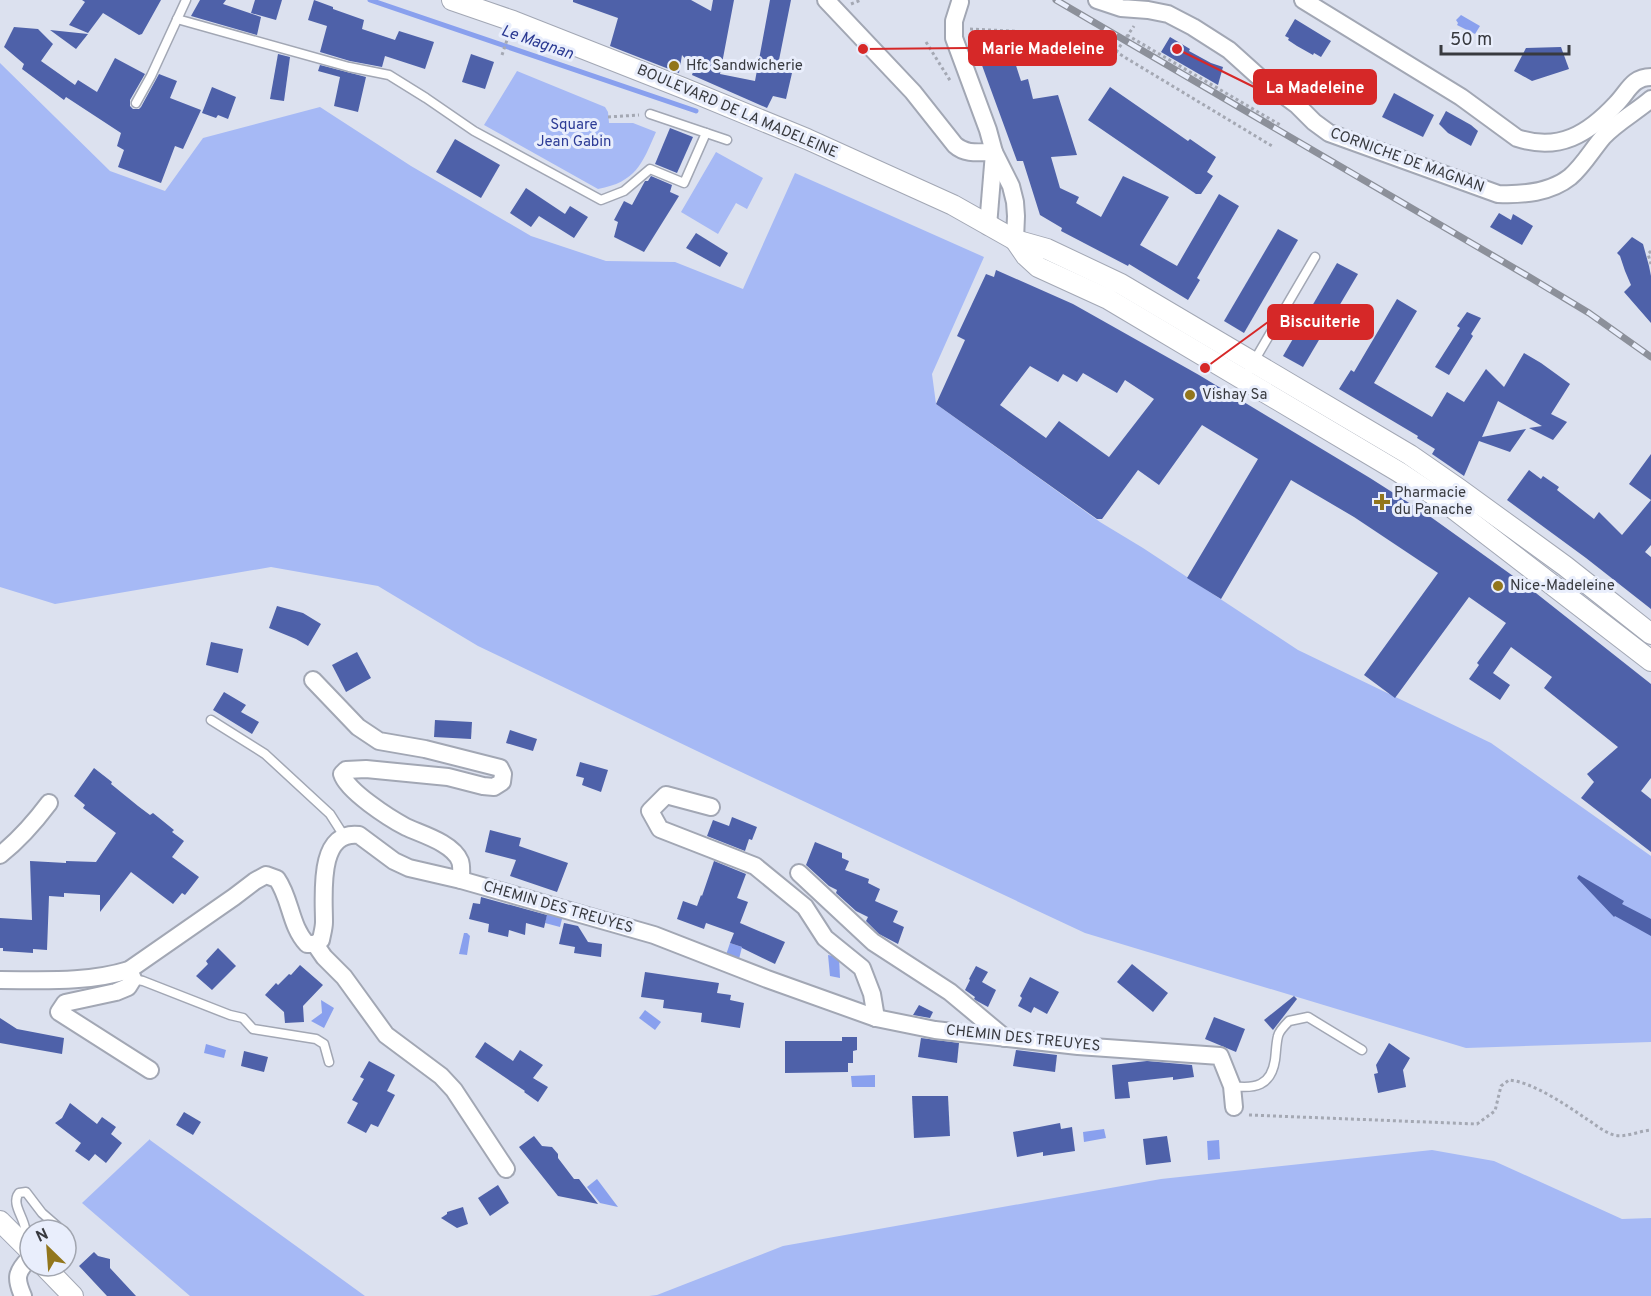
<svg xmlns="http://www.w3.org/2000/svg" width="1651" height="1296" font-family="Overpass,sans-serif">
<style>
.green{fill:#a6b9f5}
.water{fill:#89a0ee}
.lines{fill:none;stroke-linecap:round;stroke-linejoin:round}
.stream{stroke:#89a0ee;stroke-width:5}
.building{fill:#4e61a9;fill-rule:evenodd}
.service-casing{stroke:#a2a7b4;stroke-width:11}
.minor-casing{stroke:#a2a7b4;stroke-width:20}
.tertiary-casing{stroke:#a2a7b4;stroke-width:22}
.path{stroke:#a4a8b3;stroke-width:3;stroke-dasharray:3 3;stroke-linecap:butt}
.service{stroke:#fff;stroke-width:8}
.minor{stroke:#fff;stroke-width:16}
.tertiary{stroke:#fff;stroke-width:20}
.rail-casing{stroke:#8c909a;stroke-width:7}
.rail{stroke:#e9eefc;stroke-width:4.5;stroke-dasharray:14;stroke-linecap:butt}
.poi-dot{fill:#92761c;stroke:#e9eefc;stroke-width:2}
.labels{text-anchor:middle;dominant-baseline:central;stroke-width:6;stroke-linejoin:round;paint-order:stroke}
.poi-label{font-size:15px;fill:#383a3f;stroke:#e9eefc;text-anchor:start}
.street-label{font-size:15px;fill:#383a3f;stroke:#e9eefc}
.park-label{font-size:15px;fill:#2d3c96;stroke:#e9eefc}
.water-label{font-size:16px;font-style:italic;fill:#2a3992;stroke:#e9eefc}
.leader{fill:none;stroke:#d62828;stroke-width:2}
.callout-dot{fill:#d62828;stroke:#e9eefc;stroke-width:2}
.callout{fill:#d62828;stroke:#d62828;stroke-width:2}
.callout-label{font-size:16px;text-anchor:middle;font-weight:bold;fill:#fff}
</style>
<rect width="100%" height="100%" fill="#dce1ef"/>
<g class="green">
<path d="M0,63L110,171L165,191L203,138L320,107L411,166L531,236L606,261L675,262L743,289L795,173L984,257L932,374L936,404L1100,522L1143,548L1298,650L1491,743L1651,856V1042L1466,1048L1085,933L722,763L478,646L378,586L271,567L55,604L0,587Z"/>
<path d="M517,71L605,107L608,112L609,123H633L656,132C642,164 636,182 598,189L484,125Z"/>
<path d="M716,152L763,178L747,209L736,203L718,234L681,212Z"/>
<path d="M150,1139V1140L365,1296H190L82,1203Z"/>
<path d="M1432,1150L1494,1161L1622,1219L1651,1218V1296H649L657,1295L783,1246L1161,1179Z"/>
</g>
<g class="water">
<path d="M1461,15L1480,26L1475,34L1457,25L1458,23L1456,20Z"/>
<path d="M548,910L563,915L560,927L545,923Z"/>
<path d="M464,933H467L470,936L467,955L459,954Z"/>
<path d="M730,943L742,947L739,959L726,955Z"/>
<path d="M828,955L839,957L840,978L830,976Z"/>
<path d="M321,1000L334,1008L324,1028L311,1021L322,1013Z"/>
<path d="M645,1010L661,1022L655,1030L639,1018Z"/>
<path d="M206,1044L226,1050L224,1058L204,1053Z"/>
<path d="M875,1075V1087H852L851,1076Z"/>
<path d="M1104,1129L1106,1138L1084,1142L1083,1132Z"/>
<path d="M1219,1140L1220,1159L1208,1160L1207,1141Z"/>
<path d="M597,1179L618,1207L600,1203L587,1187Z"/>
</g>
<g class="lines">
<path class="stream" d="M370,0L696,111"/>
</g>
<g class="building">
<path d="M82,0H161L142,34L139,35L103,13L88,33L69,25L85,2Z"/>
<path d="M200,0H226L223,4L261,17L257,35L191,16Z"/>
<path d="M255,0H282L276,20L251,13Z"/>
<path d="M314,0L333,7V9L364,20L362,29L395,40L399,31L434,42L425,69L385,56L382,67L350,61L320,52L327,26L308,20Z"/>
<path d="M573,0H691L711,11L713,0H734L720,74L755,81L770,0H791L777,70L792,73L786,99L773,96L767,108L692,75L694,69L682,55L679,73L610,46L618,18L573,2Z"/>
<path d="M1295,19L1331,41L1321,57L1314,53L1313,55L1297,46L1288,40L1289,38L1285,36Z"/>
<path d="M14,27L38,29L53,44L41,61L75,85L78,80L97,92L115,58L145,74L130,100V106L133,109H139L141,107L159,74L177,81L170,98L201,110L183,149L175,146L161,183L118,167L124,150L117,146L121,133L66,97L64,100L22,69L24,64L4,47Z"/>
<path d="M50,30L88,34L76,49Z"/>
<path d="M1170,37L1190,49L1189,51L1211,63L1223,67L1218,85L1161,52Z"/>
<path d="M1561,47L1569,69L1532,81L1514,71L1526,48Z"/>
<path d="M976,49L1013,51V56L1021,81L1028,79L1033,99L1058,95L1077,155L1051,157L1060,188L1079,197L1076,203L1101,217L1123,176L1169,197L1140,245L1177,266L1219,194L1239,206L1197,278L1200,280L1188,300L1129,264L1128,266L1061,231L1062,228L1040,215L1023,161H1017Z"/>
<path d="M278,54L290,57L284,101L270,99Z"/>
<path d="M471,54L494,62L485,89L462,82Z"/>
<path d="M320,65L366,77L358,112L334,106L340,77L318,71Z"/>
<path d="M212,87L236,97L228,119L218,115L216,118L202,113Z"/>
<path d="M1110,87L1188,141L1190,139L1216,157L1207,172L1213,176L1201,194H1196L1088,120Z"/>
<path d="M1394,93L1434,115L1423,137L1382,117Z"/>
<path d="M1446,111L1471,125L1478,131L1471,146L1448,133L1439,124Z"/>
<path d="M670,128L693,137L677,173L655,164Z"/>
<path d="M455,139L500,165L481,198L436,172Z"/>
<path d="M651,176L672,185L670,192L679,196L644,252L614,237L618,222L614,220L624,201L632,205L645,181H648Z"/>
<path d="M526,188L565,214L570,206L588,217L574,238L539,216L531,227L510,213Z"/>
<path d="M1499,213L1511,220L1513,214L1533,226L1522,245L1490,227Z"/>
<path d="M1278,229L1298,240L1244,333L1224,321Z"/>
<path d="M696,233L728,253L720,267L686,248Z"/>
<path d="M1632,237L1643,244L1649,266L1651,276V323L1624,292L1631,285L1625,271L1620,256L1617,253Z"/>
<path d="M1337,263L1358,274L1303,367L1283,356Z"/>
<path d="M996,270L1073,304L1199,375L1370,478L1428,515L1527,586L1651,684V778L1641,791L1651,799V852L1581,798L1594,782L1587,774L1618,747L1544,688L1552,677L1511,647L1493,673L1510,685L1500,700L1469,679L1479,665L1477,663L1506,623L1469,597L1395,698L1364,675L1438,573L1354,517L1291,480L1221,599L1187,578L1258,459L1202,425L1159,485L1138,470L1102,519H1097L936,404L965,340L957,336L986,274L994,277ZM1030,366L1058,382L1063,374L1077,382L1083,373L1117,393L1125,380L1154,399L1109,457L1059,421L1046,438L1000,405Z"/>
<path d="M1397,299L1417,311L1374,383L1432,417L1447,392L1464,402L1486,369L1504,387L1524,353L1541,363L1570,384L1551,414L1567,422L1553,440L1529,428L1542,426L1498,401L1482,437L1526,429L1510,452L1479,441L1464,476L1432,454L1435,449L1417,438L1418,436L1339,389L1351,370L1354,372Z"/>
<path d="M1467,312L1481,318L1471,334L1473,336L1449,375L1435,367L1460,328L1457,326Z"/>
<path d="M1651,454V545L1645,552L1651,557V609L1586,558L1507,500L1529,470L1541,479L1543,476L1559,487L1557,490L1594,519L1599,512L1622,535L1651,500L1629,484Z"/>
<path d="M277,606L303,613L321,624L308,646L296,639L269,628Z"/>
<path d="M211,642L243,649L238,673L206,665Z"/>
<path d="M357,652L371,678L346,692L332,665Z"/>
<path d="M224,692L246,705L241,712L259,722L252,734L213,710Z"/>
<path d="M435,720L472,722L471,739L434,737Z"/>
<path d="M510,730L537,739L533,751L506,743Z"/>
<path d="M580,762L608,770L601,792L582,785L584,778L576,776Z"/>
<path d="M94,768L112,782L111,784L138,806L150,815L153,813L174,830L172,832L184,841L172,857L199,877L185,895L182,893L173,904L131,872L100,912V895L64,893V897L49,896L47,950L33,949V953L3,951V948H0V918L32,920L30,861L66,863V861L96,862L116,833L83,808L85,805L74,796Z"/>
<path d="M732,817L757,827L752,840L749,839L745,851L707,836L713,820L729,826Z"/>
<path d="M490,830L521,838L519,846L568,863L557,892L510,876L516,860L485,852Z"/>
<path d="M815,842L842,853V858L849,861L845,870L869,879L868,883L880,889L875,901L898,911L893,922L904,927L898,944L879,934L866,921L868,917L856,911L836,893L837,890L829,886L806,865Z"/>
<path d="M714,861L746,874L737,898L748,902L740,923L785,942L775,964L742,948V947L730,943L734,933L706,923L704,929L677,919L683,901L697,906L701,895L702,896Z"/>
<path d="M1579,875L1624,901L1622,904L1651,919V936L1615,916L1614,917L1577,878Z"/>
<path d="M481,897L547,915L544,928L526,923L525,935L509,930L508,937L488,932L489,924L469,919L473,903L480,904Z"/>
<path d="M564,923L578,926L588,942L602,944L601,957L574,953L575,947L559,944Z"/>
<path d="M218,948L236,966L212,990L196,976L208,964L206,961Z"/>
<path d="M1132,964L1168,993L1153,1012L1117,982Z"/>
<path d="M300,965L323,985L303,1006L304,1022L285,1023L284,1012L265,995L276,983L278,985L289,974L291,975Z"/>
<path d="M976,966L988,972L982,982L996,990L988,1007L977,1001L974,999L975,997L965,990L970,980L969,979Z"/>
<path d="M645,972L719,983L717,993L731,995L730,1000L744,1003L740,1028L701,1022L702,1013L663,1008L664,1000L641,997Z"/>
<path d="M1030,977L1059,992L1047,1014L1034,1007L1031,1013L1018,1006L1022,998L1020,996Z"/>
<path d="M1294,996L1297,999L1273,1030L1264,1020Z"/>
<path d="M919,1005L933,1012L930,1018L913,1015Z"/>
<path d="M1214,1017L1245,1029L1236,1052L1205,1039Z"/>
<path d="M0,1018L17,1029L64,1038L62,1054L0,1043Z"/>
<path d="M842,1037H857V1050L853,1051V1063H848V1072L785,1073V1041H842Z"/>
<path d="M921,1038L959,1043L957,1063L918,1057Z"/>
<path d="M485,1042L513,1061L520,1050L543,1065L533,1078L548,1087L538,1102L524,1092L525,1091L475,1057Z"/>
<path d="M1389,1043L1410,1058L1403,1070L1406,1087L1378,1093L1374,1074L1378,1073L1376,1065Z"/>
<path d="M1016,1050L1057,1055L1055,1072L1013,1066Z"/>
<path d="M244,1051L268,1057L264,1072L241,1066Z"/>
<path d="M369,1061L395,1075L387,1091L395,1095L378,1127L371,1124L366,1133L347,1123L358,1103L352,1100L364,1079L360,1077Z"/>
<path d="M1147,1061L1192,1065L1194,1077L1173,1080V1077L1128,1082L1130,1098L1115,1099L1112,1065Z"/>
<path d="M912,1096H948L950,1136L914,1138Z"/>
<path d="M70,1103L97,1124L102,1117L116,1127L111,1134L122,1143L106,1163L95,1154L89,1161L75,1151L81,1143L55,1123L62,1118Z"/>
<path d="M184,1112L201,1122L193,1135L176,1125Z"/>
<path d="M1060,1123L1061,1129L1072,1127L1075,1151L1043,1156V1152L1017,1157L1013,1132Z"/>
<path d="M534,1136L542,1146L552,1147L558,1154V1158L574,1179H579L598,1204L558,1196L519,1147Z"/>
<path d="M1167,1136L1171,1162L1146,1165L1143,1139Z"/>
<path d="M498,1185L509,1203L490,1216L478,1198Z"/>
<path d="M463,1207L468,1224L457,1228L441,1218L447,1214V1212Z"/>
<path d="M94,1252L98,1256L110,1259V1268L136,1296H107L79,1266Z"/>
</g>
<g class="lines">
<g class="service-casing">
<g id="service">
<path d="M177,19L349,67L389,75L426,98L474,131L601,200L624,191L650,169L684,183L706,133"/>
<path d="M136,103L151,76L186,0"/>
<path d="M650,114L727,140"/>
<path d="M1243,380L1315,257"/>
<path d="M211,720L265,754L330,814L344,836"/>
<path d="M133,979L143,981L230,1015L243,1018L253,1029L316,1039L324,1044L329,1062"/>
<path d="M1232,1086C1255,1089 1271,1086 1275,1060C1276,1053 1276,1044 1278,1036C1279,1031 1285,1025 1289,1021L1308,1017L1362,1050"/>
<path d="M23,1243C24,1238 26,1233 25,1228C23,1216 11,1203 19,1193L26,1192L42,1213L57,1226"/>
</g>
</g>
<g class="minor-casing">
<g id="minor">
<path d="M826,0L913,92L955,145C966,155 980,152 994,152"/>
<path d="M1097,0L1121,8L1148,10L1168,14L1193,27L1229,50L1259,77L1297,105L1314,122L1329,133L1498,194C1523,195 1550,193 1570,177C1583,166 1592,150 1603,137C1617,122 1636,112 1651,99"/>
<path d="M1303,0L1461,97L1517,138C1559,152 1588,134 1616,104C1628,92 1632,77 1651,77"/>
<path d="M960,2L954,21V38L988,130L994,152L1011,186L1015,202L1016,216L1015,240"/>
<path d="M988,226L994,153"/>
<path d="M313,680L358,727L379,741L425,749L500,768L503,774L502,782L494,787L483,786L448,777L366,769L346,770L342,774C347,791 389,818 406,827C421,834 453,843 460,861C462,866 461,874 461,880"/>
<path d="M711,807L666,795L650,811L660,829L755,866L805,907L825,938L862,968L872,994L876,1018"/>
<path d="M0,855C19,840 34,823 49,803"/>
<path d="M799,873L873,942L950,992L1005,1038"/>
<path d="M315,944L324,957L344,977L386,1035L441,1076L454,1090L506,1169"/>
<path d="M129,970L133,979L128,987L116,992L65,1003L59,1012L150,1070"/>
<path d="M0,980C43,980 87,983 129,970L234,897L255,881L266,875L277,879C291,899 290,926 307,944H315L321,940C322,934 324,928 324,922C324,895 317,830 359,835L394,861L409,868L461,880L654,935L767,979L876,1018L935,1030L1078,1046L1220,1056L1232,1086L1234,1107"/>
<path d="M23,1296C15,1278 16,1272 30,1258"/>
</g>
</g>
<g class="tertiary-casing">
<g id="tertiary">
<path d="M452,0L513,21L683,88L807,139L953,205L1015,240L1047,249L1121,284L1410,455L1459,489L1565,566L1651,634"/>
<path d="M1015,240L1026,256L1038,267L1108,299L1399,472L1450,506L1651,661"/>
<path d="M0,1221L30,1251"/>
<path d="M44,1266L73,1296"/>
</g>
</g>
<g class="path">
<path d="M851,4L861,0"/>
<path d="M970,29L1090,35L1126,58L1272,146"/>
<path d="M1127,35L1282,126"/>
<path d="M926,42L951,82"/>
<path d="M1116,52L1134,26"/>
<path d="M502,55L508,37"/>
<path d="M608,117L639,115"/>
<path d="M1651,251L1648,254L1651,264"/>
<path d="M1249,1115L1477,1124L1495,1111L1501,1086L1509,1080C1532,1082 1565,1104 1585,1118C1594,1123 1603,1132 1614,1135C1625,1138 1639,1131 1651,1130"/>
</g>
<use href="#service" class="service"/>
<use href="#minor" class="minor"/>
<use href="#tertiary" class="tertiary"/>
<g class="rail-casing">
<path id="rail" d="M1056,0L1531,278L1589,313L1651,357"/>
</g>
<use href="#rail" class="rail"/>
</g>
<g class="poi-dot">
<circle cx="674" cy="66" r="6"/>
<circle cx="1190" cy="395" r="6"/>
<path d="M1379 493h6v6h6v6h-6v6h-6v-6h-6v-6h6z"/>
<circle cx="1498" cy="586" r="6"/>
</g>
<g class="labels">
<g class="poi-label">
<text x="686" y="66">Hfc Sandwicherie</text>
<text x="1202" y="395">Vishay Sa</text>
<text x="1394" y="493">Pharmacie<tspan x="1394" dy="17">du Panache</tspan></text>
<text x="1510" y="586">Nice-Madeleine</text>
</g>
<g class="street-label">
<text transform="translate(737 112) rotate(23)">BOULEVARD DE LA MADELEINE</text>
<text transform="translate(1407 161) rotate(20)">CORNICHE DE MAGNAN</text>
<text transform="translate(558 908) rotate(16)">CHEMIN DES TREUYES</text>
<text transform="translate(1023 1039) rotate(6)">CHEMIN DES TREUYES</text>
</g>
<g class="park-label">
<text x="574" y="125">Square<tspan x="574" dy="17">Jean Gabin</tspan></text>
</g>
<g class="water-label">
<text transform="translate(537 43) rotate(19)">Le Magnan</text>
</g>
</g>
<path class="leader" d="M863 49L969 48M1177 49L1254 87M1205 368L1268 322"/>
<g class="callout-dot">
<circle cx="863" cy="49" r="6"/>
<circle cx="1177" cy="49" r="6"/>
<circle cx="1205" cy="368" r="6"/>
</g>
<g class="callout">
<rect x="969" y="31" width="147" height="34" rx="6"/>
<rect x="1254" y="70" width="122" height="34" rx="6"/>
<rect x="1268" y="305" width="105" height="34" rx="6"/>
</g>
<g class="callout-label">
<text x="1043" y="54">Marie Madeleine</text>
<text x="1315" y="93">La Madeleine</text>
<text x="1320" y="327">Biscuiterie</text>
</g>
<g transform="translate(48 1248) rotate(335)"><circle r="28" fill="#e9eefc" stroke="#a2a6b0" stroke-width="1.5"/>
<path d="M0-4.5L10 22L0 15L-10 22Z" fill="#92761c"/>
<text y="-9" font-size="16" font-weight="bold" text-anchor="middle" fill="#383a3f">N</text>
</g>
<path d="M1441 45v9h128v-9" fill="none" stroke="#383a3f" stroke-width="3"/>
<text x="1450" y="45" font-size="18" fill="#383a3f" stroke="#e9eefc" stroke-width="4.5" paint-order="stroke">50 m</text>
</svg>
